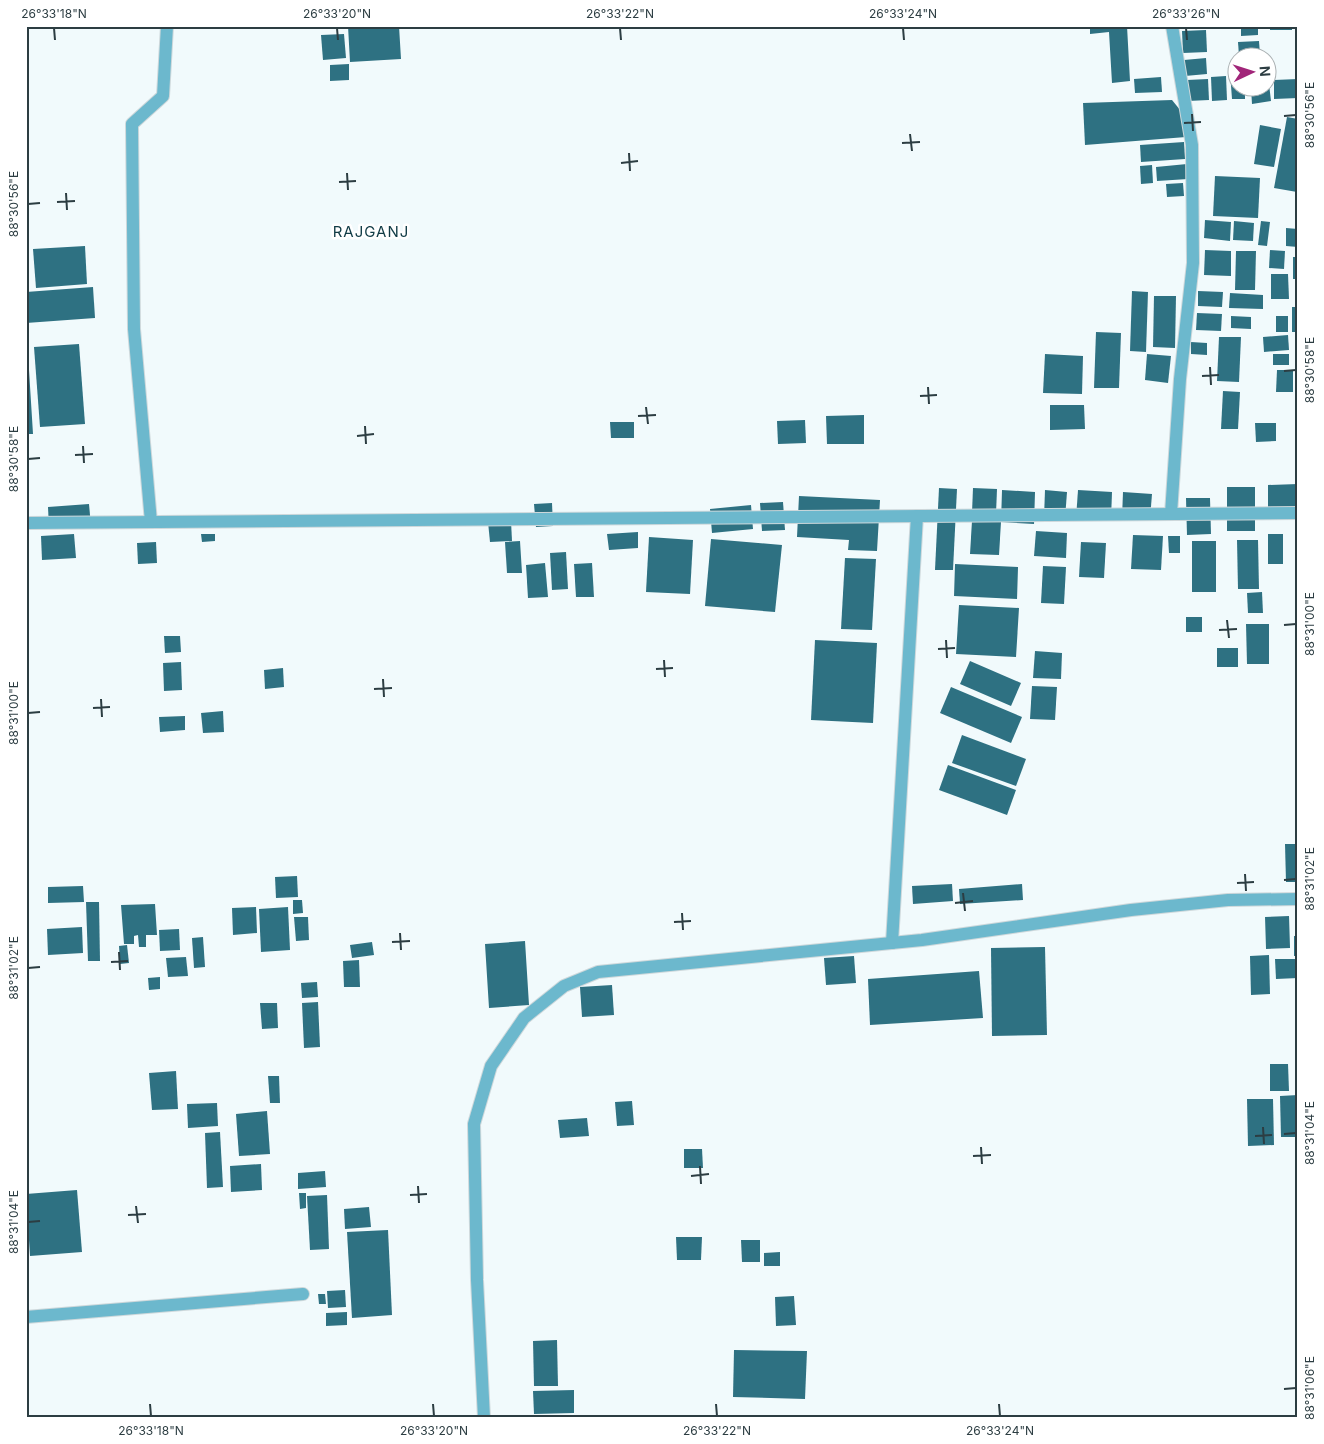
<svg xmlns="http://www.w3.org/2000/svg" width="1324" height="1444" font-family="Inter,sans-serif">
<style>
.building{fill:#2e7182}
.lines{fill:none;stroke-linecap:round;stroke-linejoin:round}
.minor-casing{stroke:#ced8db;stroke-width:14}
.tertiary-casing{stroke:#ced8db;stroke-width:14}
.minor{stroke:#6cb8cd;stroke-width:12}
.tertiary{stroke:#6cb8cd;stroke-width:12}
.ticks{fill:none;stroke:#2c3d42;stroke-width:2}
.labels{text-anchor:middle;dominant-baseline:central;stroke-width:5;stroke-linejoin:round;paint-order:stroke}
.quarter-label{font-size:15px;letter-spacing:1px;fill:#103b45;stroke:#fff}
.neatline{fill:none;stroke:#2c3d42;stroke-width:2}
.ticks-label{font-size:12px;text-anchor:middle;fill:#2c3d42}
</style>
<rect width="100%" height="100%" fill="#f1fafc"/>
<g class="building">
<path d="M348,26H378V28L399,26L401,59L350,62Z"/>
<path d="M1090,26H1127L1130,81L1112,83L1109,32L1090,34Z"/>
<path d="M1241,26H1258V35L1241,36Z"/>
<rect x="1270" y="26" width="22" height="4"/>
<path d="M1206,30L1207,52L1183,53L1182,31Z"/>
<path d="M344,34L346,58L323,60L321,35Z"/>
<path d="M1259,41L1260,55L1239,56L1238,42Z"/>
<path d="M1206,58L1207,74L1185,76L1184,60Z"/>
<path d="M349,64V80L330,81V65Z"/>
<path d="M1230,72H1236V88H1245V99H1232Z"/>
<path d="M1226,76L1227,100L1212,101L1211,77Z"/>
<path d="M1161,77L1162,92L1135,93L1134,79Z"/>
<path d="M1208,79L1209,100L1188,101L1187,80Z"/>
<path d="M1298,79V98L1274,99V80Z"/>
<path d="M1266,84H1269L1271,101L1252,104L1251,88H1266Z"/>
<path d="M1172,100L1185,116L1186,137L1085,145L1083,103Z"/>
<path d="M1287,117L1298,119L1297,192L1274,188Z"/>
<path d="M1260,125L1281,129L1274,167L1254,164Z"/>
<path d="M1184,142L1185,159L1141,162L1140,145Z"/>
<path d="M1187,164L1188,179L1157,181L1156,167Z"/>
<path d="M1152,165L1153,183L1141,184L1140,166Z"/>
<path d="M1215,176L1260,178L1258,218L1213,216Z"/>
<path d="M1183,183L1184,196L1167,197L1166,184Z"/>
<path d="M1205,220L1231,222L1230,241L1204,238Z"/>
<path d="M1234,221L1254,223L1253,241L1233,240Z"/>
<path d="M1261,221L1270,222L1267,246L1258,245Z"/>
<path d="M1286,228L1298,229V247L1286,246Z"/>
<path d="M85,246L87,284L36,288L33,249Z"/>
<path d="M1205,250L1231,251V276L1204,275Z"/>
<path d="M1270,250L1285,251L1284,269L1269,268Z"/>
<path d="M1236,251H1256L1255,290H1235Z"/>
<rect x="1293" y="257" width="5" height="22"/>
<path d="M1271,274H1288L1289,299H1271Z"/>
<path d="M93,287L95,318L26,323V292Z"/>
<path d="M1132,291L1148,292L1146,352L1130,351Z"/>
<path d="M1198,291L1223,292L1222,307L1198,306Z"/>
<path d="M1230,293L1263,295V309L1229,308Z"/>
<path d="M1154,296H1176L1175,348L1153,347Z"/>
<rect x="1292" y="307" width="6" height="25"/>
<path d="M1197,313L1222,314L1221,331L1196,330Z"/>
<path d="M1231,316L1251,317V329L1231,328Z"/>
<rect x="1276" y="316" width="12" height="16"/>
<path d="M1096,332L1121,333L1119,388H1094Z"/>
<path d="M1288,335L1289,350L1264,352L1263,337Z"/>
<path d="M1219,337H1241L1239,382L1217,381Z"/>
<path d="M1191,342L1207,343V355L1191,354Z"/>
<path d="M79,344L85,424L40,427L34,347Z"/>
<path d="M1045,354L1083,356L1082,394L1043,393Z"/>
<path d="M1147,354L1171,356L1168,383L1145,380Z"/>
<rect x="1273" y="354" width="16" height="11"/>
<path d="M29,370L33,434H26V371Z"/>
<path d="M1277,370H1293V392H1276Z"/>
<path d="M1223,391L1240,392L1238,429H1221Z"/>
<path d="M1050,405H1084L1085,429L1050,430Z"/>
<path d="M864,415V444H827L826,416Z"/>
<path d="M805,420L806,443L778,444L777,421Z"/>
<path d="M610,422H634V438H611Z"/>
<path d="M1255,423H1276V441L1256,442Z"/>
<path d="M1298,484V509H1268V485Z"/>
<rect x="1227" y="487" width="28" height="44"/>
<path d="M939,488L957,489L953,570H935Z"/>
<path d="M973,488L997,489L996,514L972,513Z"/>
<path d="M1002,490L1035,492L1034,524L1001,522Z"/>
<path d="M1045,490L1067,492L1065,519L1044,518Z"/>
<path d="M1078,490L1112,492L1111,520L1076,519Z"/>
<path d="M1123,492L1152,494L1150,519L1122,518Z"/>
<path d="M799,496L880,500L877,551L848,550L849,540L797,537Z"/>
<path d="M1186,498H1210L1211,534L1187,535Z"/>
<path d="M783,502L785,530L762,531L760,503Z"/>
<path d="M552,503L553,526L536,527L534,504Z"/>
<path d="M89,504L91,526L49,528L48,507Z"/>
<path d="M751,505L753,529L712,533L710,509Z"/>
<path d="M511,521L512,541L490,542L488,522Z"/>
<path d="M972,521L1001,522L999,555L970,554Z"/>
<path d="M1036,531L1067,533L1066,558L1034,556Z"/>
<path d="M638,532V548L609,550L607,534Z"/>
<path d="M74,534L76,558L42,560L41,536Z"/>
<path d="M201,534H215V541L202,542Z"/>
<rect x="1268" y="534" width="15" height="30"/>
<path d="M1133,535L1163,536L1161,570L1131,569Z"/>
<path d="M1168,536H1180V553H1169Z"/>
<path d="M649,537L693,540L690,594L646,592Z"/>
<path d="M711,539L782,545L775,612L705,606Z"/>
<path d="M1237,540H1258L1259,589H1238Z"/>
<path d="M520,541L522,573H507L505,542Z"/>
<rect x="1192" y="541" width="24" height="51"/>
<path d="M156,542L157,563L138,564L137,543Z"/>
<path d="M1081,542L1106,543L1104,578L1079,577Z"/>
<path d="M566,552L568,589L552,590L550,553Z"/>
<path d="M845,558L876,559L872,630L841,629Z"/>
<path d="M545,563L548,597L528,598L526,565Z"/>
<path d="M592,563L594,597H576L574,564Z"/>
<path d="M955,564L1018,567L1017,599L954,596Z"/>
<path d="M1043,566L1066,567L1064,604L1041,603Z"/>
<path d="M1262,592L1263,613H1248L1247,593Z"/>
<path d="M959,605L1019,608L1016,657L956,654Z"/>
<rect x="1186" y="617" width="16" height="15"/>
<path d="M1246,624H1269V664H1247Z"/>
<path d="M164,636H180L181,652L165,653Z"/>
<path d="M815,640L877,643L873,723L811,720Z"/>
<rect x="1217" y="648" width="21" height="19"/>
<path d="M1035,651L1062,653L1061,679L1033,678Z"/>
<path d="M970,661L1021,683L1011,706L960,684Z"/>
<path d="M181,662L182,690L164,691L163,663Z"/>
<path d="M283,668L284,687L265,689L264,670Z"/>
<path d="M1032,686L1057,687L1055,720L1030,719Z"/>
<path d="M951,687L1022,717L1011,743L940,713Z"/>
<path d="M223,711L224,732L203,733L201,713Z"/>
<path d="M185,716V730L160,732L159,717Z"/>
<path d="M962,735L1026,759L1016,786L952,763Z"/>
<path d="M948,765L1016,790L1007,815L939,790Z"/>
<path d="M1285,844H1298V882H1286Z"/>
<path d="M297,876L298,897L276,898L275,877Z"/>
<path d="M952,884L953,901L913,904L912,886Z"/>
<path d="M1022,884L1023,900L960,904L959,889Z"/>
<path d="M83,886L84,902L48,903V887Z"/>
<path d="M293,900H302L303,913L293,914Z"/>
<path d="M86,902H99L100,961H88Z"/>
<path d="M155,904L157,935H146V947H139L138,935L134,936V944H124L121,905Z"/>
<path d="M256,907L257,933L233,935L232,908Z"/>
<path d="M288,907L290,950L261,952L259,909Z"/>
<path d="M1289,916L1290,948L1266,949L1265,917Z"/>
<path d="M294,917H308L309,940L296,941Z"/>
<path d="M82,927L83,953L48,955L47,929Z"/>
<path d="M179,929L180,950L160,951L159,930Z"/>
<rect x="1294" y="936" width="4" height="20"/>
<path d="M203,937L205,967L194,968L192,938Z"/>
<path d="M525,941L529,1005L489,1008L485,944Z"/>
<path d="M372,942L374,955L352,958L350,945Z"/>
<path d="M127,945L129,963L120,964L119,946Z"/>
<path d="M1045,947L1047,1035L992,1036L991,948Z"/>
<path d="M1269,955L1270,994L1251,995L1250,956Z"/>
<path d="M854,956L856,983L826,985L824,958Z"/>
<path d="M186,957L188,976L168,977L166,958Z"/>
<path d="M1275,959H1298V978L1276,979Z"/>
<path d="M359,960L360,987H344L343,961Z"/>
<path d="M979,971L983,1018L870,1025L868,979Z"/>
<path d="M160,977V989L149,990L148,978Z"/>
<path d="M317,982L318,997L302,998L301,983Z"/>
<path d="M612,985L614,1015L582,1017L580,987Z"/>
<path d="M318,1002L320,1047L304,1048L302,1003Z"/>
<path d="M260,1003H277L278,1028L262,1029Z"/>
<path d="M1270,1064H1288L1289,1091H1270Z"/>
<path d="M176,1071L178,1109L152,1110L149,1073Z"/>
<path d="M268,1076H279L280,1103H270Z"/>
<path d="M1298,1095V1137H1281L1280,1096Z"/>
<path d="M1247,1099H1273L1274,1145L1248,1146Z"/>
<path d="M632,1101L634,1125L617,1126L615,1102Z"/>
<path d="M217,1103L218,1126L188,1128L187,1104Z"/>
<path d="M267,1111L270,1154L239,1156L236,1114Z"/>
<path d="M587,1118L589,1136L560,1138L558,1120Z"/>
<path d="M220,1132L223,1187L207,1188L205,1133Z"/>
<path d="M684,1149H702L703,1168H684Z"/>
<path d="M261,1164L262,1190L231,1192L230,1166Z"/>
<path d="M325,1171L326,1187L298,1189V1173Z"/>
<path d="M77,1190L82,1252L30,1256L26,1194Z"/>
<path d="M299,1193H306V1208L300,1209Z"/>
<path d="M327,1195L329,1249L310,1250L307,1196Z"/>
<path d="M369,1207L371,1227L345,1229L344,1209Z"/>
<path d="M388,1230L392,1315L352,1318L347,1232Z"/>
<path d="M676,1237H702L701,1260H677Z"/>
<path d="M741,1240H760V1262H742Z"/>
<path d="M780,1252V1266H764V1253Z"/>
<path d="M345,1290L346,1307L328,1308L327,1291Z"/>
<path d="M318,1294H325L326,1304H319Z"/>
<path d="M794,1296L796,1325L776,1326L775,1297Z"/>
<path d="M347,1312V1325L326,1326V1313Z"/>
<path d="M557,1340L558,1386H534L533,1341Z"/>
<path d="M734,1350L807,1351L805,1399L733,1397Z"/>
<path d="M574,1390V1413L534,1414L533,1391Z"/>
</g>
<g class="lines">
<g class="minor-casing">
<g id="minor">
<path d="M1171,514L1180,379L1193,263L1192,145L1172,26"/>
<path d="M151,522L134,329L132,124L163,96L167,26"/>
<path d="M892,943L917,516"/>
<path d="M26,1317L303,1294"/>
<path d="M484,1418L477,1280L474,1124L491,1066L524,1018L564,986L598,972L922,940L1131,910L1228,900L1298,899"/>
</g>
</g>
<g class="tertiary-casing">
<path id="tertiary" d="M26,523L1298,513"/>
</g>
<use href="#minor" class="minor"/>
<use href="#tertiary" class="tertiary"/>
</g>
<path class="ticks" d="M54,28L55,40M337,28L338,40M620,28L621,40M903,28L904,40M1186,28L1187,40M1192,114L1193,131M1284,116L1296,115M1184,123L1201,122M910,134L912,151M902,143L920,142M629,153L630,171M621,163L638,161M347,173L348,190M339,182L356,181M66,193L67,210M57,202L75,201M28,204L40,203M1210,367L1211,385M1284,371L1296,370M1202,376L1219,375M928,387L929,404M920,396L937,395M646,407L648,424M638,416L656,415M365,426L366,444M357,436L374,434M83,446L84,463M75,455L93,454M28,459L40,458M1227,620L1229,638M1284,625L1296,624M1219,630L1237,629M946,640L947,658M938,649L955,648M664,660L665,677M656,669L673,668M383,679L384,697M374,689L392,688M101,699L102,717M93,708L110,707M28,713L40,712M1245,874L1246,891M1284,880L1296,879M1237,883L1254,882M963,893L965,911M955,903L973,901M682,913L683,930M674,922L691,921M400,933L401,950M392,942L410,941M119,952L120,970M111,962L128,961M28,968L40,967M1263,1127L1264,1144M1284,1134L1296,1133M1255,1136L1272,1135M981,1147L982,1164M973,1156L991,1155M700,1166L701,1184M691,1176L709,1174M418,1186L419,1203M410,1195L427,1194M136,1206L138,1223M128,1215L146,1214M28,1222L40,1221M1284,1389L1296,1388M150,1404L151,1416M433,1404L434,1416M716,1404L717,1416M999,1404L1000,1416"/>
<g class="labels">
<g class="quarter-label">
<text x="371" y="231">RAJGANJ</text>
</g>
</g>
<rect width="1324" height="1444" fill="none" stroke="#ffffff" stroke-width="55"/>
<g transform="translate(1252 72) rotate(86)"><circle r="24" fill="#ffffff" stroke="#abb1b3"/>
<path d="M0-4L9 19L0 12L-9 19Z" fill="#a12579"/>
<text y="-8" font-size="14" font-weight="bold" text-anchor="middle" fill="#2c3d42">N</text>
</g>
<rect x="28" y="28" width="1268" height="1388" class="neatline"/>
<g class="ticks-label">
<text x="54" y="18">26°33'18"N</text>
<text x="337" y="18">26°33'20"N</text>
<text x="620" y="18">26°33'22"N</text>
<text x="903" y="18">26°33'24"N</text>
<text x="1186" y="18">26°33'26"N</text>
<text transform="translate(1310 115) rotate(-90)" y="4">88°30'56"E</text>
<text transform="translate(14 204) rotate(-90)" y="4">88°30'56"E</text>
<text transform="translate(1310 370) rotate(-90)" y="4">88°30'58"E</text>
<text transform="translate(14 459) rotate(-90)" y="4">88°30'58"E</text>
<text transform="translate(1310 624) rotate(-90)" y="4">88°31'00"E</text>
<text transform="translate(14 713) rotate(-90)" y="4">88°31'00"E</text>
<text transform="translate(1310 879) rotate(-90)" y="4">88°31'02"E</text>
<text transform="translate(14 968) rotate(-90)" y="4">88°31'02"E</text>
<text transform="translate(1310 1133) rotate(-90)" y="4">88°31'04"E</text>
<text transform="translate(14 1222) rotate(-90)" y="4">88°31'04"E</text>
<text transform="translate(1310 1388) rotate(-90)" y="4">88°31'06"E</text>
<text x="151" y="1435">26°33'18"N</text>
<text x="434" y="1435">26°33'20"N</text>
<text x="717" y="1435">26°33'22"N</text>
<text x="1000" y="1435">26°33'24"N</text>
</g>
</svg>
